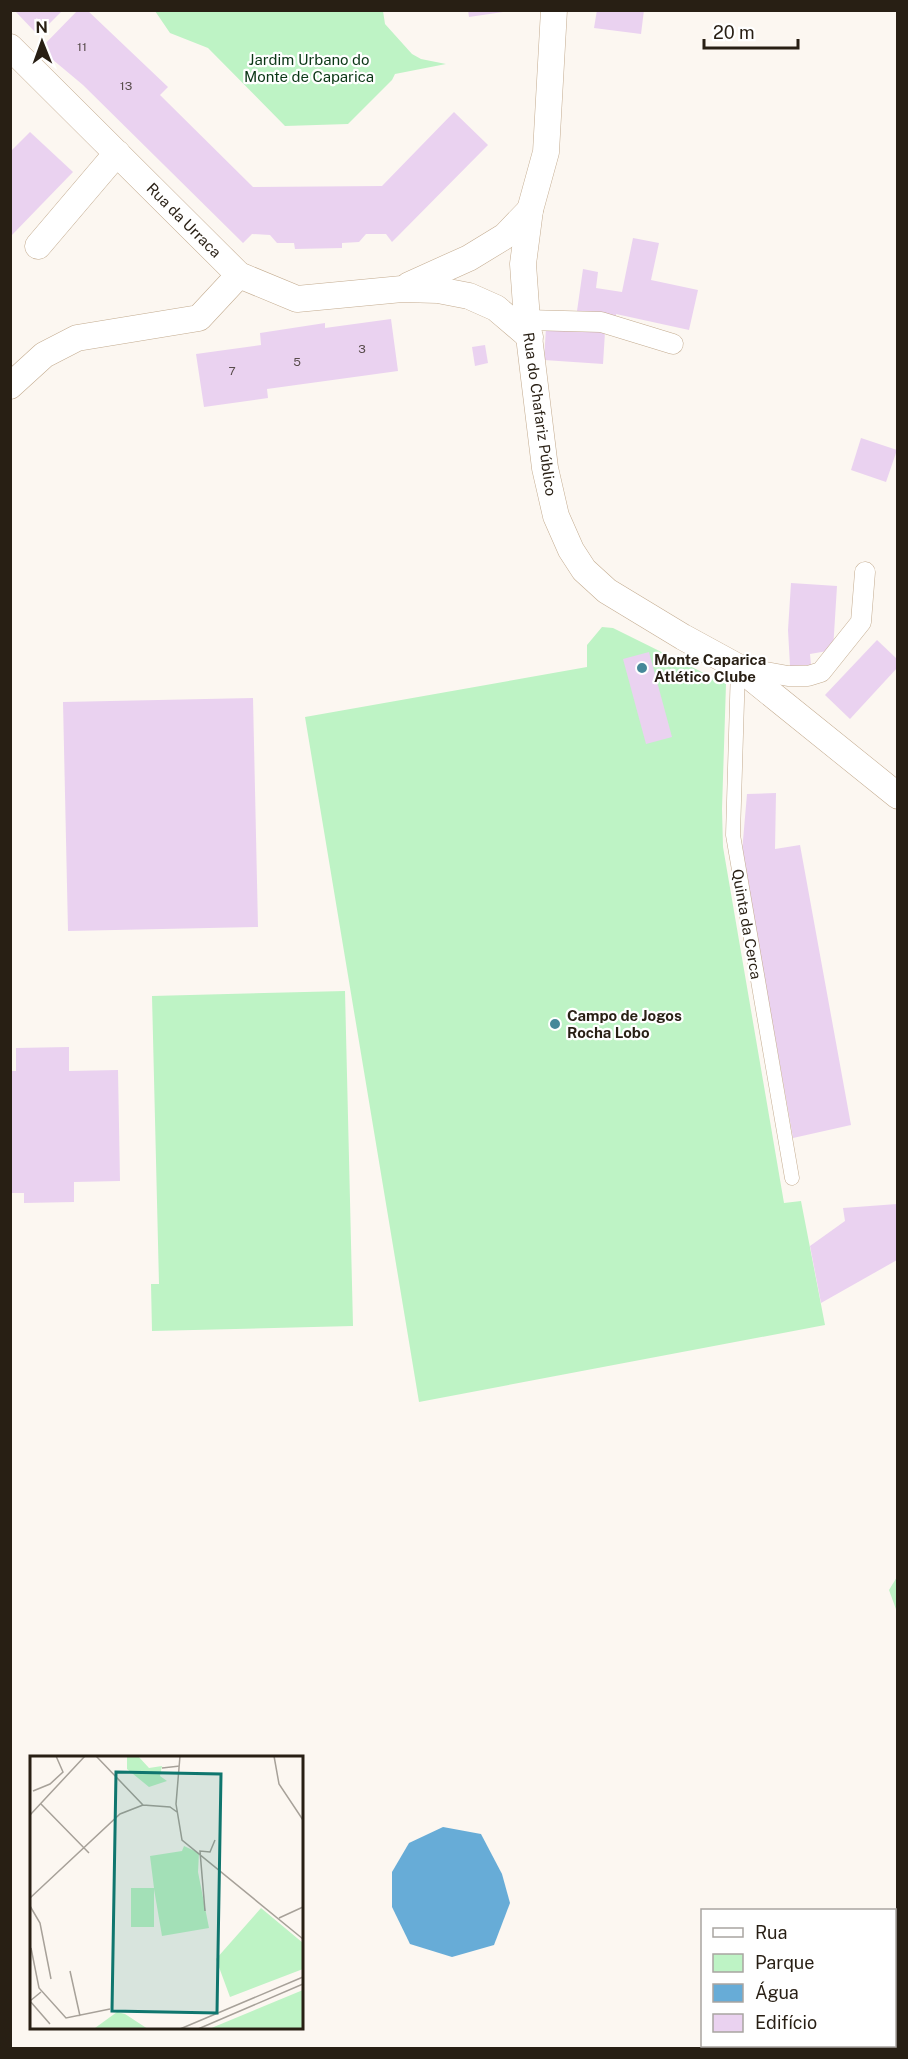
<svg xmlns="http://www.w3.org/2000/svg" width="908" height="2059" font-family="'Public Sans',sans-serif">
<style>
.green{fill:#bef3c5}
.water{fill:#67acd7}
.building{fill:#ead2f0}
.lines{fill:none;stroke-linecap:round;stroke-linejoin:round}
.service-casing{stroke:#c3ab8f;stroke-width:15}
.pedestrian-casing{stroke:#c3ab8f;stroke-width:21}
.minor-casing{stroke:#c3ab8f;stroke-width:27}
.service{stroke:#fff;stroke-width:14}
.pedestrian{stroke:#fff;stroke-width:20}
.minor{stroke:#fff;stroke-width:26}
.poi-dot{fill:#468899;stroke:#fff;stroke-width:2}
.labels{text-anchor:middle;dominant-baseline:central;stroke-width:4.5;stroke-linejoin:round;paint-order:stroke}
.number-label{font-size:12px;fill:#584c4b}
.park-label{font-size:15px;fill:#0b3716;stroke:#fff}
.street-label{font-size:15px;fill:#281f14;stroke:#fff}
.poi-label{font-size:15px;font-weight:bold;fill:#281f14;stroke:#fff;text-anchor:start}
.inset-road{fill:none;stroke:#a7a199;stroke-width:1.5}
.view{fill:#0f766e;fill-opacity:0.15;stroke:#0f766e;stroke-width:3}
.inset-edge{fill:none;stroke:#281f14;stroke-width:3}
</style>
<rect width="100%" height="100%" fill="#fcf7f1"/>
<g class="green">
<path d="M155,11H383L385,24L412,54L421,59L446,64L395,74L392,80L348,124L285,126L208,48L170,33Z"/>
<path d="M602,627L613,628L726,684L722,809L723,847L784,1203L801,1201L825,1325L419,1402L305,717L587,667V645Z"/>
<path d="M345,991L353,1326L152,1331L151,1284H159L152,996Z"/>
<path d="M897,1577V1612L889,1590Z"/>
</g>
<path class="water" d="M443,1827L481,1834L502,1874L510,1903L494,1945L452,1957L410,1944L392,1907V1872L409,1843Z"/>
<g class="building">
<path d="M14,10H63L38,35Z"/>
<path d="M78,10H87L168,87L160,95L253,187L382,186L454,112L488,145L392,242L386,234H366L359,242L342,243V248L295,249L294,243H277L270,235L252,234L243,243L83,85L40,49Z"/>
<path d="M468,10H503V12L469,17Z"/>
<path d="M597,10H644L641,34L594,28Z"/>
<path d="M30,132L73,172L10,237V152Z"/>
<path d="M633,238L659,243L651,280L698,290L689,330L616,314V325L576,318L583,269L598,272L596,288L622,292Z"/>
<path d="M391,319L398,371L267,389L268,398L204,407L196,354L261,345L260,333L325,323V328Z"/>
<path d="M546,328L605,332L603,364L544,360Z"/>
<path d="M485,345L488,363L475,366L472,347Z"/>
<path d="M861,438L897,450L886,482L851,470Z"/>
<path d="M791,583L837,586L833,650L810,654L811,665L790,666L788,630Z"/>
<path d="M877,640L897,659V668L850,719L825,695Z"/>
<path d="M649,652L672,737L646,744L623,659Z"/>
<path d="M253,698L258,927L68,931L63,702Z"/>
<path d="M776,793L775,849L800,845L851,1125L793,1138L742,852L747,794Z"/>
<path d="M69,1047V1071L118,1070L120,1181L74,1182V1202L24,1203V1193H10V1071H16V1048Z"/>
<path d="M897,1204V1260L821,1303L810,1246L845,1221L843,1208Z"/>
</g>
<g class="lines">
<g class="service-casing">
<path id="service" d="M738,667L733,835L792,1178"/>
</g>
<g class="pedestrian-casing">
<g id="pedestrian">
<path d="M527,320L601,322L673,344"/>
<path d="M738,667L788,676H808L821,672L861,622L865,572"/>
</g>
</g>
<g class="minor-casing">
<g id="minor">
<path d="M554,10L546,152L530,210L523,264L527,320L545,468L556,516L571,550L584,570L607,591L683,637L738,667L898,796"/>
<path d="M10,47L239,275L297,299L402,289L438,290L469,296L496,308L530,337"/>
<path d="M38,246L117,153"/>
<path d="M409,285L469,258L505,236L530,210"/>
<path d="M10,386L44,355L77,338L199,318L239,275"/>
</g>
</g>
<use href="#service" class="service"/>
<use href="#pedestrian" class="pedestrian"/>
<use href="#minor" class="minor"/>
</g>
<g class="poi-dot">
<circle cx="642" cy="668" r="6"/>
<circle cx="555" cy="1024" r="6"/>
</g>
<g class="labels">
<g class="number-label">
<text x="82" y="47">11</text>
<text x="126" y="86">13</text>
<text x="362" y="349">3</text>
<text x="297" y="362">5</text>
<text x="232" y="371">7</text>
</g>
<g class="park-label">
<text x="309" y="59">Jardim Urbano do<tspan x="309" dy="17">Monte de Caparica</tspan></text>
</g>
<g class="street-label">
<text transform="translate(184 220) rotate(45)">Rua da Urraca</text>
<text transform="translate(540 414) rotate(82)">Rua do Chafariz Público</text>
<text transform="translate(747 924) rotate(80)">Quinta da Cerca</text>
</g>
<g class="poi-label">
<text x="654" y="659">Monte Caparica<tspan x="654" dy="17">Atlético Clube</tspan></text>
<text x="567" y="1015">Campo de Jogos<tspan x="567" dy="17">Rocha Lobo</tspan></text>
</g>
</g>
<g transform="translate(30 1756)">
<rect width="273" height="273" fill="#fcf7f1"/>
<path d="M97,0H108L119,12L132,10L130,20L137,25L119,31L97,13ZM154,90L169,97L168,116L179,172L132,180L124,133V171H101V132H124L120,100L152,95ZM231,152L273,187V213L200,241L186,203ZM273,234V273H179ZM87,256L95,258L118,273L65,272Z" fill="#bef3c5"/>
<path class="inset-road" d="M66,0L113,49L140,51L147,56M150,0L146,48L152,84L273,183M244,0L249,28L273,64M132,12L150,10M3,35L20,28L33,16L26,0M11,48L59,97M0,59L55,0M0,142L90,58L113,49M0,150L10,167L21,223M175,155L170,95L180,96L185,84M249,162L273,151M1,192L9,232L36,262L80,253M40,215L50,260M11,236L0,245L20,268M150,273L273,221M168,273L273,228"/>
<path class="view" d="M86,16L191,18L187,257L82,255Z"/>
<rect width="273" height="273" class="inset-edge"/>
</g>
<rect width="908" height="2059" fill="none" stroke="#281f14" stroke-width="24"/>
<rect x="701" y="1909" width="195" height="138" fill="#ffffff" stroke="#a9a5a1" stroke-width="1.5"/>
<rect x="713" y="1928" width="30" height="9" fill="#ffffff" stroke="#a9a5a1" stroke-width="1.5"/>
<text x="755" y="1939" font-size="18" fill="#281f14">Rua</text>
<rect x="713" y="1954" width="30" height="18" fill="#bef3c5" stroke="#a9a5a1" stroke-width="1.5"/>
<text x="755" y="1969" font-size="18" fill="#281f14">Parque</text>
<rect x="713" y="1984" width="30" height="18" fill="#67acd7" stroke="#a9a5a1" stroke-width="1.5"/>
<text x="755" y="1999" font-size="18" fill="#281f14">Água</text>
<rect x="713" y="2014" width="30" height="18" fill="#ead2f0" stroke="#a9a5a1" stroke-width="1.5"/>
<text x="755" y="2029" font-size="18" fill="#281f14">Edifício</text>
<g transform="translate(42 42) rotate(359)" stroke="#ffffff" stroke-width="4.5" paint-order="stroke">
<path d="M0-4.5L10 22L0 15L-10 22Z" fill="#281f14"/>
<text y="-9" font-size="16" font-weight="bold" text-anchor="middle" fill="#281f14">N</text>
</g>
<path d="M704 39v9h94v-9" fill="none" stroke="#281f14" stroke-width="3"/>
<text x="713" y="39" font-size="18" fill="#281f14" stroke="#ffffff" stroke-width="4.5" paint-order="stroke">20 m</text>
</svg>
